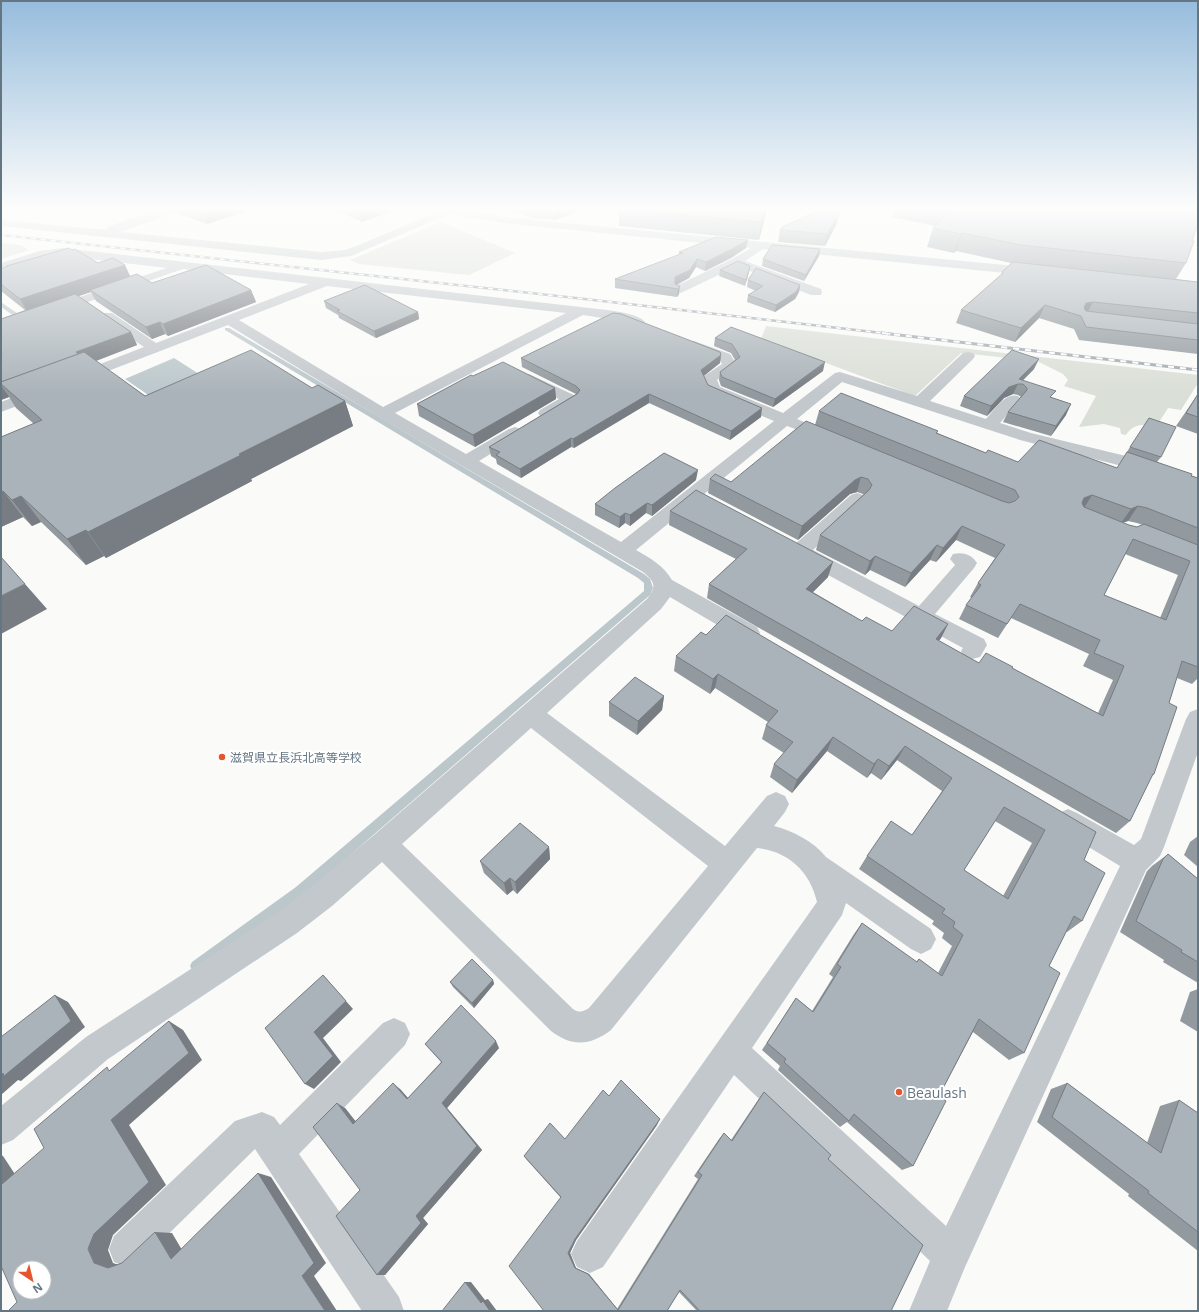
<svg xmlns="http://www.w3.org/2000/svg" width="1199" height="1312" font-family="'Open Sans','Noto Sans JP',sans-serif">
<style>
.green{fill:#dadfd7}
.water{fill:#bbc7cb}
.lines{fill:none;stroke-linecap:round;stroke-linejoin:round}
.stream{fill:#bbc7cb;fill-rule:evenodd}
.minor{fill:#c3c8cc;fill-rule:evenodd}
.rail-far1-casing{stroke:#a2aab0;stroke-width:2.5}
.rail-casing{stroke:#a2aab0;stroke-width:3}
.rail-far1{stroke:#fff;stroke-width:1.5;stroke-dasharray:5;stroke-linecap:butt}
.rail{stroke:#fff;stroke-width:2;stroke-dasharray:6;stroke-linecap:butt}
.wall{fill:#929a9f;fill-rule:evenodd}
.shaded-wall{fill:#777d82}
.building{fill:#aab3b9;stroke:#777d82;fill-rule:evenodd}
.poi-dot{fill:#e4572e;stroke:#fff;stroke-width:1.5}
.labels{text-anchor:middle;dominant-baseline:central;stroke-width:4;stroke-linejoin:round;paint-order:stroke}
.poi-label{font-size:12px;fill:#657683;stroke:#fff;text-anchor:start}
.near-poi-label{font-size:14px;fill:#657683;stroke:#fff;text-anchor:start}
</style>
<rect width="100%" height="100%" fill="#fafaf8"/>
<g class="green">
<path d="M441,222L515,253L469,275L359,264L350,260Z"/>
<path d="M1,243L21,245L29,250L1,259Z"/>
<path d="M766,326L1198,375V383L1181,410L1168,408L1156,427C1143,424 1134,423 1126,435L1121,434L1120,428L1104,424L1079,427L1096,396L1064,386L1068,380L1063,374L1037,361L961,353L915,396L761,339Z"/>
</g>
<path class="water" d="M174,358L213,383L163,405L125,379Z"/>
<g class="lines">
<g class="stream">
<path d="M155,210H161L109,229L105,228Z"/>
<path d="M1,302L21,316V318H17L1,307Z"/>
<path d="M225,328H229L644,574L650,579L653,588L650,595L304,895L196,972L192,970L190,966L192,962L296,887L644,591V583L638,578L225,330Z"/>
</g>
<g class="minor">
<path d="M162,210H177L176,212L120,232L321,252L345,250L354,247L437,212L436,210H461L504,217L1036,268L1040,269L1042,272L1040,275L1036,276L763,249L745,261L821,289L822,292L821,295H811L737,266L681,293L676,292L675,289L676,286L732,259L751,248L504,223L449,214L351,256L321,260L1,226V220L106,230L107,229Z"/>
<path d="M63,248L581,307C595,309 637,311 645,322L643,325L638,326L622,321L583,315L395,413L466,454L509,429L515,427L521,429L523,432L521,435L479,461L621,542L774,421L708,393L701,379L704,376L722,364L720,360L689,348L687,345L689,342L694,341L730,354L737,365L717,380L720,387L783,413L835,373L840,372L917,396L963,353L968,352L973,353L975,356L973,359L930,401L986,419C995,409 1005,392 1018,396L1021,399L1018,402L1000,423L1031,433L1130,457L1198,481V492L1118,465L1020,440L842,382L797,419L804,422L806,425L804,428L798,430L787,426L636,550C650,558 663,565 672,580L757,627L760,633L757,639L749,641L741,639L670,597L661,609L547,713L725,846L767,796L776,792L785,796L789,804L785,812L774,826C793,831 813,841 826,857L931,929L936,939L931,949L921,954L911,949L846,903L842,915L752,1048L946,1226L1120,866L1059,829L1055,821L1059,813L1068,809L1077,813L1134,845L1141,839L1186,719L1190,712L1198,709V752L1164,847L1160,856L1146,870L965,1267L947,1311H909L930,1261L734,1075L603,1267L590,1273L577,1267L571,1254L577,1241L817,902C810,871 788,851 757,848L611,1030C590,1046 572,1047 551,1031L382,862L332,906L297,933L108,1059L13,1140L1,1145V1106L86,1037L277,913L312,886L374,835L647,599C657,586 655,582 643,572L377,416L228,325L82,381L77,382L72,381L70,378L72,375L144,347L102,319L100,316L102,313H112L156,343L309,284L183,269L1,332V323L167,268L63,256L41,258L1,271V263L40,251ZM327,286L566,313L383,407L239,320ZM531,728L708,866L589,1008C583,1012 579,1013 573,1009L402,844Z"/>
<path d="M529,374L576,396L579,399L576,402C566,408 553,419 540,416L538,413L540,410L559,399L524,381L522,378L524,375Z"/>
<path d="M41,387L46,389L49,392L46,395L1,412V402Z"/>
<path d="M857,493L863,495L866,499L863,503L813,550L919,606L955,565L950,559L953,554C963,552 971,554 977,563L974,568L935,614L984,639L987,645L980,657L972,659L964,657L961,651L963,648L793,556L790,551L793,546L851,495Z"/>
<path d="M394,1018L405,1023L410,1034L405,1045L299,1154L399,1297L404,1311H362L255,1149L140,1262L127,1267L114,1262L109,1249L114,1236L235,1121L262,1112L274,1117L280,1125L383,1023Z"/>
</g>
<g class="rail-far1-casing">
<path id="rail-far1" d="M1,235L567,297L891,334"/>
</g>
<g class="rail-casing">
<path id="rail" d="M882,333L1198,370"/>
</g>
<use href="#rail-far1" class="rail-far1"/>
<use href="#rail" class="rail"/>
</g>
<g class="wall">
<path d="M176,210H250L207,224L177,213Z"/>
<path d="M335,210H396L362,222Z"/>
<path d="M509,210H580L555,220L533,218Z"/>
<path d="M619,210H767L759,240L619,226Z"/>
<path d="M894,210H1198L1192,241L1186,263L1176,279L1198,282V354L1079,340L1074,329L1039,318L1015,342L956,323L961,310L1001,275L1002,272L1011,263L956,251L954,253L927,247L933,228L935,226L892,217Z"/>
<path d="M839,214L836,225L825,246L778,242L780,230Z"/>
<path d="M746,248L731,258L705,271L696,267L689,278L677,284L679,294L677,297L615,288V279L679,255V252Z"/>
<path d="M820,249L819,256L804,281L762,266L763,259Z"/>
<path d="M98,263L130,276L152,283L251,290L256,302L168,336L165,334L152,339L96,301L91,292L78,296L131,332L137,345L96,361L145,396L312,388L345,401L353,426L251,479L252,481L106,558L104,556L86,565L41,522L32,526L23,517L1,527V437L34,424L16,408L9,397L1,400V319L25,310L1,291V269L7,267V266Z"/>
<path d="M750,266L749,272L745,286L719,276L720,270Z"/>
<path d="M748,280L800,285L799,292L795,299L775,312L747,302L748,295L756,291L747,287Z"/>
<path d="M324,301L418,312L419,319L376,338L339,318L338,315L326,308Z"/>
<path d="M715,338L823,371L773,407L721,386L719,380L720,372L735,360L731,353L714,346Z"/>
<path d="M721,355L720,363L703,376L708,385L761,417L730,440L649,403L574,448L571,447L521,478L497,464L496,459L491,456L489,447L576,394L522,367L521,358Z"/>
<path d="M1034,369L1023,380L1052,398L1066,415L1051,436L1003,422L1008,412L1021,397L1018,395L1013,394L1004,398L987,416L960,406L964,396Z"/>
<path d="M473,376L555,388L556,399L475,447L419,416L417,404Z"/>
<path d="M1198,394V434L1176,426Z"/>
<path d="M819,411L938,431L937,433L986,453L1018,462L1117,468L1130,447L1161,457L1157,462L1198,478V678L1192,684L1177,678L1169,703L1154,774L1151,777L1130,821L1116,833L707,598L709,584L736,559L669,525L670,511L828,577L813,592L862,621L892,631L948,624L941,638L939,641L979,663L1012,668L1098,713L1113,680L1083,666L1089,654L1011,618L998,638L959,619L966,605L972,598L970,597L978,583L995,558L956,540L936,562L930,560L905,587L870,570L865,575L816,550L820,535L864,494H863L857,492L850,494L798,540L708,493L710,479L731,482L815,425ZM1128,521L1137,523L1143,525L1137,527L1129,525L1123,523ZM1125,554L1178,575L1160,618L1104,595Z"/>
<path d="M696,480L652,516L646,513L630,526L625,523L619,528L595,515V504Z"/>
<path d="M706,635L1096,832L1084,860L1082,921L1067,932H1066L1049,966L1024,1053L1009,1060L973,1032L939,1096L913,1166L902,1170L847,1122L840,1127L778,1070L780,1066L762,1050L796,998L812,1011L833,977L829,974L854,934L862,923L916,962L919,959L938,973L952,946L942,938L944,933L932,924L934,921L859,869L867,856L912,835L942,791L897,760L881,780L871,773L867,778L827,751L792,793L770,777L774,764L784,753L762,739L766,725L768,722L715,688L710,694L674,671L676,656ZM995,821L1032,843L1003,896L964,870Z"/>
<path d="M664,696L662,710L637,735L609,716V702Z"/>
<path d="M1198,836V867L1184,855L1190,842Z"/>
<path d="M549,847L550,859L517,894L513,890L507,895L484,873L480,861Z"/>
<path d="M1168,854L1198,879V983L1163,962L1164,960L1120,932L1147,871L1152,866Z"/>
<path d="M493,980L494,984L474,1008L453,987L450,982Z"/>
<path d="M1198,989V1032L1180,1021L1190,992Z"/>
<path d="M425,1044L499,1048L447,1108L482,1150L423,1218L428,1224L385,1275L360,1190L345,1108L355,1121L400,1089L408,1098L441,1062Z"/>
<path d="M1067,1083L1147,1143L1160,1106L1179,1100L1198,1113V1251L1128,1196L1129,1194L1037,1122L1051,1089Z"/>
<path d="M764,1092L828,1159L892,1311H697L679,1292L667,1311H544L561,1198L527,1160L524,1156L565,1139L609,1096L657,1125L576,1240L570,1253L576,1268L589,1274L617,1309L698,1179L694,1176L719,1139L724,1133L731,1140L758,1100Z"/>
</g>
<g class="shaded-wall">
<path d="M216,210H250L207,224L203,214Z"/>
<path d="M313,210H322L314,212Z"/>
<path d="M367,210H396L362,222L360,212Z"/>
<path d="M557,210H580L555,220V211Z"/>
<path d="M765,210H767L759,240L761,222Z"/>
<path d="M839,214L836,225L825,246L827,234Z"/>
<path d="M962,233L956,251L954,253L961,234Z"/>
<path d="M748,240L746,248L731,258L705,271L706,262Z"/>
<path d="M820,249L819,256L804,281L806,275Z"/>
<path d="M697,259L696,267L689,278L675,286V277Z"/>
<path d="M125,265L131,278L90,290L91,292L28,313L20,299Z"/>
<path d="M750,266L749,272L745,286L746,280Z"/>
<path d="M800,285L799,292L795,299L775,312L776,305Z"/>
<path d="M680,286L679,294L677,297L678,289Z"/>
<path d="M251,290L256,302L168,336L163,324Z"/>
<path d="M1093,302L1086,315L1081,316L1086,303Z"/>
<path d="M1045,305L1039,318L1015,342L1021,328Z"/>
<path d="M418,312L419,319L376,338L374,331Z"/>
<path d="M160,322L165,334L152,339L146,327Z"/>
<path d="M131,332L137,345L85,365L76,352Z"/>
<path d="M721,355L720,363L700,379L701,370Z"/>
<path d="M1039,359L1034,369L1019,384H1018L1013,394L1004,398L987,416L991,406L1009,387L1019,379Z"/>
<path d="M825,362L823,371L773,407L775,399Z"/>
<path d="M1,385L9,397L1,400Z"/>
<path d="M555,388L556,399L475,447L473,435Z"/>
<path d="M649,394V403L574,448L573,439Z"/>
<path d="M345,401L353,426L251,479L252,481L106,558L88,532L239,454Z"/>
<path d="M1071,404L1066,415L1051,436L1056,426Z"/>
<path d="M762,408L761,417L730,440L731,431Z"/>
<path d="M571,438V447L521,478L520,469Z"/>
<path d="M698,470L696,480L652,516V505Z"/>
<path d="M861,477L857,492L850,494L798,540L802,526L855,480Z"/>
<path d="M3,491L23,517L1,527V492Z"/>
<path d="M1092,495L1083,510L1075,512L1084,498Z"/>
<path d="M21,496L41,522L32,526L12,500Z"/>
<path d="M647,503L646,513L630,526V515Z"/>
<path d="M1138,506L1128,521L1121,523L1131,509Z"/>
<path d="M625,513V523L619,528L620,517Z"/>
<path d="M962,526L956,540L936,562L943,548Z"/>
<path d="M86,530L104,556L86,565L67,539Z"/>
<path d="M937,545L930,560L905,587L911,573Z"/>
<path d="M875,556L870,570L865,575L870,561Z"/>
<path d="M833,562L828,577L802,603L806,589Z"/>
<path d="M25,584L47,609L1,634V596Z"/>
<path d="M948,624L941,638L929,653L936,639Z"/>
<path d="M718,674L715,688L710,694L713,679Z"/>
<path d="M664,696L662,710L637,735L638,721Z"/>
<path d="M833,737L827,751L792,793L797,780Z"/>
<path d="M905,746L897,760L881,780L889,766Z"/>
<path d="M878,759L871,773L867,778L874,764Z"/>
<path d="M549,847L550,859L517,894L515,882Z"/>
<path d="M510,878L513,890L507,895L504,883Z"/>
<path d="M323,975L353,1009L323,1038L341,1062L314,1089L305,1084L314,1032Z"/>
<path d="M493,980L494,984L474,1008L472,1003Z"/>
<path d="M55,995L68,1002L85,1027L21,1081L18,1080L1,1095V1075Z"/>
<path d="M169,1021L183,1030L202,1060L129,1125L166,1185L113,1235L108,1250L113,1263L128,1268H108L94,1263L88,1249L111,1120Z"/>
<path d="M496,1041L499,1048L447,1108L482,1150L423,1218L428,1224L385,1275H377L442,1103Z"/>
<path d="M393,1083L400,1089L413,1104L407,1099Z"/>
<path d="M337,1103L345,1108L361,1128L353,1124Z"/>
<path d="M660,1119L657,1125L576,1240L570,1253L576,1268L589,1274L618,1310L575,1268L568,1253L575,1239Z"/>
<path d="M1,1155L3,1156L24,1188L2,1184L1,1183Z"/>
<path d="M258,1173L271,1177L326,1263L314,1276L337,1311H325L302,1276Z"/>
<path d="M155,1232L172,1233L188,1260L171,1259Z"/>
<path d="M465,1282H471L485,1300L488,1299L497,1311H490L481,1303Z"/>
</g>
<g class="building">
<path d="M191,210H216L203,214Z"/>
<path d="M355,210H367L360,212Z"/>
<path d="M625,210H765L761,222Z"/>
<path d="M819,210H826L839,214L827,234L780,230L782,227Z"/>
<path d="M949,210H1198V223L1192,241H1194L1186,263L1021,245L962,233L961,234L933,228L951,210Z"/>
<path d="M716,237L748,240L732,249L706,262L697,259L690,270L675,277V284L680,286L678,289L615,279L683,253L679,252Z"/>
<path d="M772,245L820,249L806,275L763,259Z"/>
<path d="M69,248L72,250L75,249L98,263L113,258L125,265L20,299L1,284V269L8,266H7Z"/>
<path d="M738,261L750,266L746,280L720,270Z"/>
<path d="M1013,262L1198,282V313L1093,302L1086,303L1084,308L1086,311L1198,324V340L1086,327L1081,316L1045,305L1021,328L961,310L1003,273L1002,272Z"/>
<path d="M206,265L251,290L163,324L160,322L146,327L90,290L137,274L152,283Z"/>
<path d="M756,268L800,285L796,292L776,305L748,295L763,286L748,280Z"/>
<path d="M365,285L418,312L374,331L337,311L340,310L324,301Z"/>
<path d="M75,294L131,332L76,352L78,354L1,382V319Z"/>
<path d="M613,313L621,314L720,352L721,355L701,370L708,385L762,408L731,431L649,394L573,439L571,438L520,469L496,455L500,452L489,447L577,394L580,390L576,386L521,358Z"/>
<path d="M731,327L825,362L775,399L722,377L720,372L740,357L732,344L715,338Z"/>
<path d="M251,350L312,388L318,385L345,401L239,454L241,455L88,532L86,530L67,539L21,496L12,500L3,491L1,492V437L42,420L1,384V382L84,352L145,396Z"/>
<path d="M1012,350L1039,359L1019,379L1056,391L1050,397L1071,404L1056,426L1008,412L1027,390V388L1023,384H1018L1009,387L991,406L964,396Z"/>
<path d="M503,362L555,388L473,435L417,404L471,375L473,376Z"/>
<path d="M841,393L928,427L938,431L936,433L986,453L988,450L1018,462L1039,440L1117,468L1127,452L1180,470L1192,474L1191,476L1198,478V528L1147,508L1138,506L1131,509L1092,495L1084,498L1082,503L1084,507L1129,525L1137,527L1144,524L1198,545V667L1182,661L1169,703L1177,707L1154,774H1153L1130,821L709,584L747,549L670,511L696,490L833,562L806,589L862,621L866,617L892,631L914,606L948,624L936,639L979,663L986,653L1013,667L1012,668L1103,716L1124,666L1094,653L1100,640L1020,604L1007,624L966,605L981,585L978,583L1005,545L962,526L943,548L937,545L911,573L875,556L870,561L820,535L869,490L872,485L868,479L861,477L855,480L802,526L710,479L715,474L731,482L806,421L1002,501L1009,503L1015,501L1019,497L1015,490L819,411ZM1133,539L1190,561L1166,620L1104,595Z"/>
<path d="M1198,394V417L1186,413Z"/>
<path d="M1149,418L1176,427L1161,457L1130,447Z"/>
<path d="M664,453L698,470L652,505L647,503L630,515L625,513L620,517L595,504L615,488Z"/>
<path d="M1,557L25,584L1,596Z"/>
<path d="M726,615L1096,832L1084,860L1105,873L1082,921L1074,916L1049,966L1060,973L1024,1053L979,1019L939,1096L946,1101L913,1166L854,1114L849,1121L784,1062L786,1059L767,1043L796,998L813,1012L841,967L837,964L862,923L917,962L919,959L942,976L963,935L953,927L955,922L942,913L945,909L867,856L891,821L912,835L952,778L905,746L889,766L878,759L874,764L833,737L797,780L774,764L793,742L766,725L778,711L718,674L713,679L676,656L701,632L706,635ZM1004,807L1045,830L1008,899L964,870Z"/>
<path d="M635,677L664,696L638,721L609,702Z"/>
<path d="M520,823L549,847L515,882L510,878L504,883L480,861Z"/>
<path d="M1168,854L1198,879V962L1181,952L1182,950L1136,921L1163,859Z"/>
<path d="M472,959L493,980L472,1003L450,982Z"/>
<path d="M323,975L346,1001L314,1032L333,1056L305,1084L265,1028Z"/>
<path d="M55,995L71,1021L4,1076L3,1073L1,1075V1037Z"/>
<path d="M461,1005L496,1041L442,1103L477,1146L416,1216L421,1223L377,1275L336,1216L360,1190L313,1127L337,1103L353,1124L393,1083L407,1099L442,1062L425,1044Z"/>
<path d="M169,1021L189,1053L111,1120L149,1182L94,1234L88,1249L94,1263L108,1268L122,1263L155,1232L171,1259L258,1173L314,1263L302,1276L325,1311H8L17,1302L1,1266V1183L2,1184L44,1148L34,1129L107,1067L109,1071ZM20,1268H44V1292H20Z"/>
<path d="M621,1080L660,1119L575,1239L568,1253L575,1268L588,1274L618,1310L702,1175L698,1172L724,1133L732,1141L764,1092L831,1155L828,1159L923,1245L891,1311H892H700L680,1290L667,1311H544L509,1266L561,1197L524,1156L550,1123L565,1139L603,1090L609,1096Z"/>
<path d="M1067,1083L1161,1153L1179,1100L1198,1113V1232L1148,1193L1149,1191L1052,1117Z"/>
<path d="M465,1282L481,1303L483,1301L490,1311H442Z"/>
</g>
<linearGradient id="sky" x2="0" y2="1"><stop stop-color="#96bcdc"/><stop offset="0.53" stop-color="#fdfdfc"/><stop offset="1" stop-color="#fdfdfc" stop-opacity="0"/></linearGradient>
<rect width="1199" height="394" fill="url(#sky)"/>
<g class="poi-dot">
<circle cx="222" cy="757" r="4"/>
<circle cx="899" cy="1092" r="4"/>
</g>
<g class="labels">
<g class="poi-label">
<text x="230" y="757">滋賀県立長浜北高等学校</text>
</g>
<g class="near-poi-label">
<text x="907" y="1092">Beaulash</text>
</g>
</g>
<rect width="1199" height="1312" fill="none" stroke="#657683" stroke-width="4"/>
<g transform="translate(32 1280) rotate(145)"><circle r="19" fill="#ffffff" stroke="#c1c8cd"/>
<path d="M0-3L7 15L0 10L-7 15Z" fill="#e4572e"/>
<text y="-6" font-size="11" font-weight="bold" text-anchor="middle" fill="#657683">N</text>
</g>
</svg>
